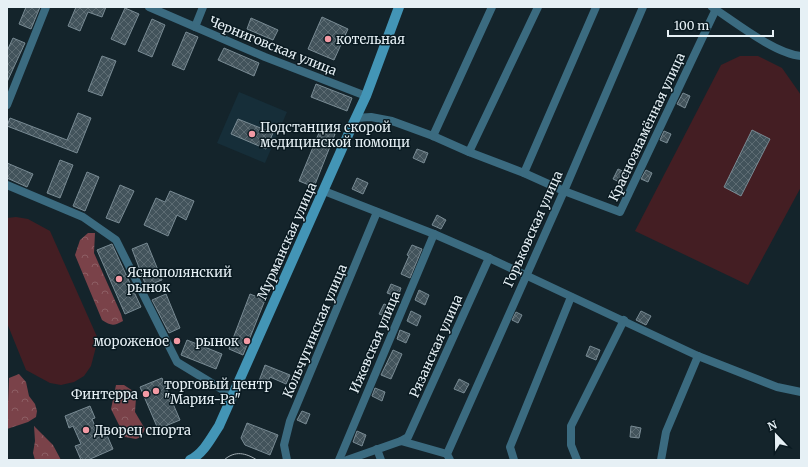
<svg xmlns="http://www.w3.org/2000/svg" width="808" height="467" font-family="Merriweather,serif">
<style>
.built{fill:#162e39}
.green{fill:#441e23}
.forest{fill:url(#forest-crowns)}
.building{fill:url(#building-cross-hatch);stroke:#798b94}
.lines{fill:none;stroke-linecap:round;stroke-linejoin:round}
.street{stroke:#3b6b80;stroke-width:8}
.secondary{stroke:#4395b6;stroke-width:10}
.tram{stroke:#a0acb2;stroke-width:1}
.poi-dot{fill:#f49aa4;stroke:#0a1a21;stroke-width:1.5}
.labels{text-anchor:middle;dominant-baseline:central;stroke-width:3;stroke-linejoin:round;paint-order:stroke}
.poi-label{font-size:13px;fill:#e6f0f5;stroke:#0a1a21;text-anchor:start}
.street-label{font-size:13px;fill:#e6f0f5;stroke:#0a1a21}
</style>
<defs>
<pattern id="forest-crowns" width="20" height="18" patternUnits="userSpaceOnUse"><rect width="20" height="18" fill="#7a4249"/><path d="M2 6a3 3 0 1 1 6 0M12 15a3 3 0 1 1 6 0" fill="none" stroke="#8d5e64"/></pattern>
<pattern id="building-cross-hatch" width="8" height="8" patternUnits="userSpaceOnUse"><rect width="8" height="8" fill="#42535b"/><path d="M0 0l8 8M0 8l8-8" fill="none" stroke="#5d6c73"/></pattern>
</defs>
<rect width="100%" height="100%" fill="#14242b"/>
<path class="built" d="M239,92L287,112L265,163L217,143Z"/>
<g class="green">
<path d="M740,56H758L782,68L801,95V187L748,285L635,231L721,65Z"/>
<path d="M16,217L28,219L50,231L98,339L91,366L84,376L74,382L61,385L50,383L26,370L7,323V218Z"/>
</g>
<g class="forest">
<path d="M88,233H95L94,253L121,314L123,321C114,326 111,326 102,320L75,255L80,240Z"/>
<path d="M19,374L26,382L29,396L35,404L37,411L36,417L28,422L7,429L9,378Z"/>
<path d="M116,385H124L133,391L136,398L135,412L145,429L141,437L136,439L125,437L111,409Z"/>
<path d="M34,426L53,445L61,460H35L33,453L35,441Z"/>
</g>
<g class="building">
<path d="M26,7H40L31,29L19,24Z"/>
<path d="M76,7H106L102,17L88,12L80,31L68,26Z"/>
<path d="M125,8L139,14L125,45L111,39Z"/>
<path d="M322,17L348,29L334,60L308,49Z"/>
<path d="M251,18L278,30L273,40L247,29Z"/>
<path d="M152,19L165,25L152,57L138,51Z"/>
<path d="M186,32L198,37L184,70L172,65Z"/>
<path d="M13,38L25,43L7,82V51Z"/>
<path d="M224,48L259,63L254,76L218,60Z"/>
<path d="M102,56L116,61L102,96L88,91Z"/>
<path d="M316,84L352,98L347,111L311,97Z"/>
<path d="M683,93L690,96L685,108L677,104Z"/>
<path d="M78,113L91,118L77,153L7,126L10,118L67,140Z"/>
<path d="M238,119L273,133L266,149L231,134Z"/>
<path d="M321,128L335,134L314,187L299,181Z"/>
<path d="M752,130L770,139L741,196L724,187Z"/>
<path d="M664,131L671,134L667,143L660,140Z"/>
<path d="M417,149L428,153L424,163L413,158Z"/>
<path d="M60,160L73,165L60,198L47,193Z"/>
<path d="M7,163L33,174L27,187L7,178Z"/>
<path d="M618,169L629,174L624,184L613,179Z"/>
<path d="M646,170L652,173L648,182L641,179Z"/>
<path d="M87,172L99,177L85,211L73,206Z"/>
<path d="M357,178L368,183L363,194L352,189Z"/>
<path d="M120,185L134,191L119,223L106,218Z"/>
<path d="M170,191L194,201L186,220L177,215L168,236L144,225L156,198L165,202Z"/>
<path d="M437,215L446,220L441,229L432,225Z"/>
<path d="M147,243L162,280L146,286L132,249Z"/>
<path d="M112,244L141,307L125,314L97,250Z"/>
<path d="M412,245L422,249L410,278L401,274L409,256L407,255Z"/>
<path d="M391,284L401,288L398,297L387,293Z"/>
<path d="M419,290L429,295L425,305L415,300Z"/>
<path d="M166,294L180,328L169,333L152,300Z"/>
<path d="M250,294L265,300L243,355L229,349Z"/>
<path d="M384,304L394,308L390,318L379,314Z"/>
<path d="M411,311L421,316L417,326L407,321Z"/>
<path d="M641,311L651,316L646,325L636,320Z"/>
<path d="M516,312L522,315L518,323L512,320Z"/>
<path d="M400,330L410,334L406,343L397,339Z"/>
<path d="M187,340L222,354L216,369L181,355Z"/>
<path d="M590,346L600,350L596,360L586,356Z"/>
<path d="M393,350L402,354L391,379L381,375Z"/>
<path d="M265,365L290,375L286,384L270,377L267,384L259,381Z"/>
<path d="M162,378L180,420L158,429L140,387Z"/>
<path d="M459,379L469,384L464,393L454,389Z"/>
<path d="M375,388L385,392L382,401L372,396Z"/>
<path d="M90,406L95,418L92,419L99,436L106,433L113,449L88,460H81L75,446L81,444L73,426L69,428L65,416Z"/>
<path d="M302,411L310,414L306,424L297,420Z"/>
<path d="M247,423L278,435L270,455L245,445L241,438Z"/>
<path d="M631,426L641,428L639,438L630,437Z"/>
<path d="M357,431L366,435L362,446L353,442Z"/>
</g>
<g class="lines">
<g class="street">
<path d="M149,7L265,57L366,96"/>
<path d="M712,7C735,22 775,54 801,56"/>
<path d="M195,27L203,7"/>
<path d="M7,105L46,7"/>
<path d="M356,118L371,117L392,121L433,136L469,152L524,173L564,191L620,212L716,9"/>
<path d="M433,136L492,7"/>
<path d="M469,152L538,7"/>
<path d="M524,173L596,7"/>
<path d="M7,185L83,217L116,240L177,362L233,396"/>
<path d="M324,191L434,234L489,258L698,356L777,387L801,392"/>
<path d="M401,441L408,437L489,258"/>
<path d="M377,449L381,460"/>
<path d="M287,460L284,445L290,421L377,212"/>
<path d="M339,460L434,234"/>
<path d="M347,460L401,441L447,454"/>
<path d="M450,460L447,454L564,191L643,7"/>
<path d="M514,460L510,447L571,297"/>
<path d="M577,460L571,445V426L624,320"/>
<path d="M661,460L666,432L698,356"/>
</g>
<path class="secondary" d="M190,460C204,453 211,438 219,426L352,126L366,96L399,7"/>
<path class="tram" d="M224,460C235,450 246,453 257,460"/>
</g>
<g class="poi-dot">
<circle cx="328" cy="39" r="4"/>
<circle cx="252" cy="134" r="4"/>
<circle cx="119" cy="279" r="4"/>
<circle cx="177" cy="341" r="4"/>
<circle cx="247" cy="341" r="4"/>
<circle cx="156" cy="391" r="4"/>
<circle cx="146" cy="394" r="4"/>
<circle cx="86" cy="430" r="4"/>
</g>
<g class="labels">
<g class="poi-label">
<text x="336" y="39">котельная</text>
<text x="260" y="127">Подстанция скорой<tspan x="260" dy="15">медицинской помощи</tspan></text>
<text x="127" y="272">Яснополянский<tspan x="127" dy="15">рынок</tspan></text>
<text x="169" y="341" text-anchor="end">мороженое</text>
<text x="239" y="341" text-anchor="end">рынок</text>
<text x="164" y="384">торговый центр<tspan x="164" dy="15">"Мария-Ра"</tspan></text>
<text x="138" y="394" text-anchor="end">Финтерра</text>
<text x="94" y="430">Дворец спорта</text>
</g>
<g class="street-label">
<text transform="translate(273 46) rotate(22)">Черниговская улица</text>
<text transform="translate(647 127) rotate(-65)">Краснознамённая улица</text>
<text transform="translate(533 229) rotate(-66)">Горьковская улица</text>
<text transform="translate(287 241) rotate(-66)">Мурманская улица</text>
<text transform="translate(315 331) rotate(-67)">Кольчугинская улица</text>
<text transform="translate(375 342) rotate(-67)">Ижевская улица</text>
<text transform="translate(436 346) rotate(-66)">Рязанская улица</text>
</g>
</g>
<rect width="808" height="467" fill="none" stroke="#e6f0f5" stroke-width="16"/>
<g transform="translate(776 435) rotate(338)" stroke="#0a1a21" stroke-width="3" paint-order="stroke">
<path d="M0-3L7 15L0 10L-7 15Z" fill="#e6f0f5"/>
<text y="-6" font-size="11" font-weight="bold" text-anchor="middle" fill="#e6f0f5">N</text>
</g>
<path d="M668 30v6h105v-6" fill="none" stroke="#e6f0f5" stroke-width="2"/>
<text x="674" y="30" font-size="12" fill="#e6f0f5" stroke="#0a1a21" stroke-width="3" paint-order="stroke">100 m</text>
</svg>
